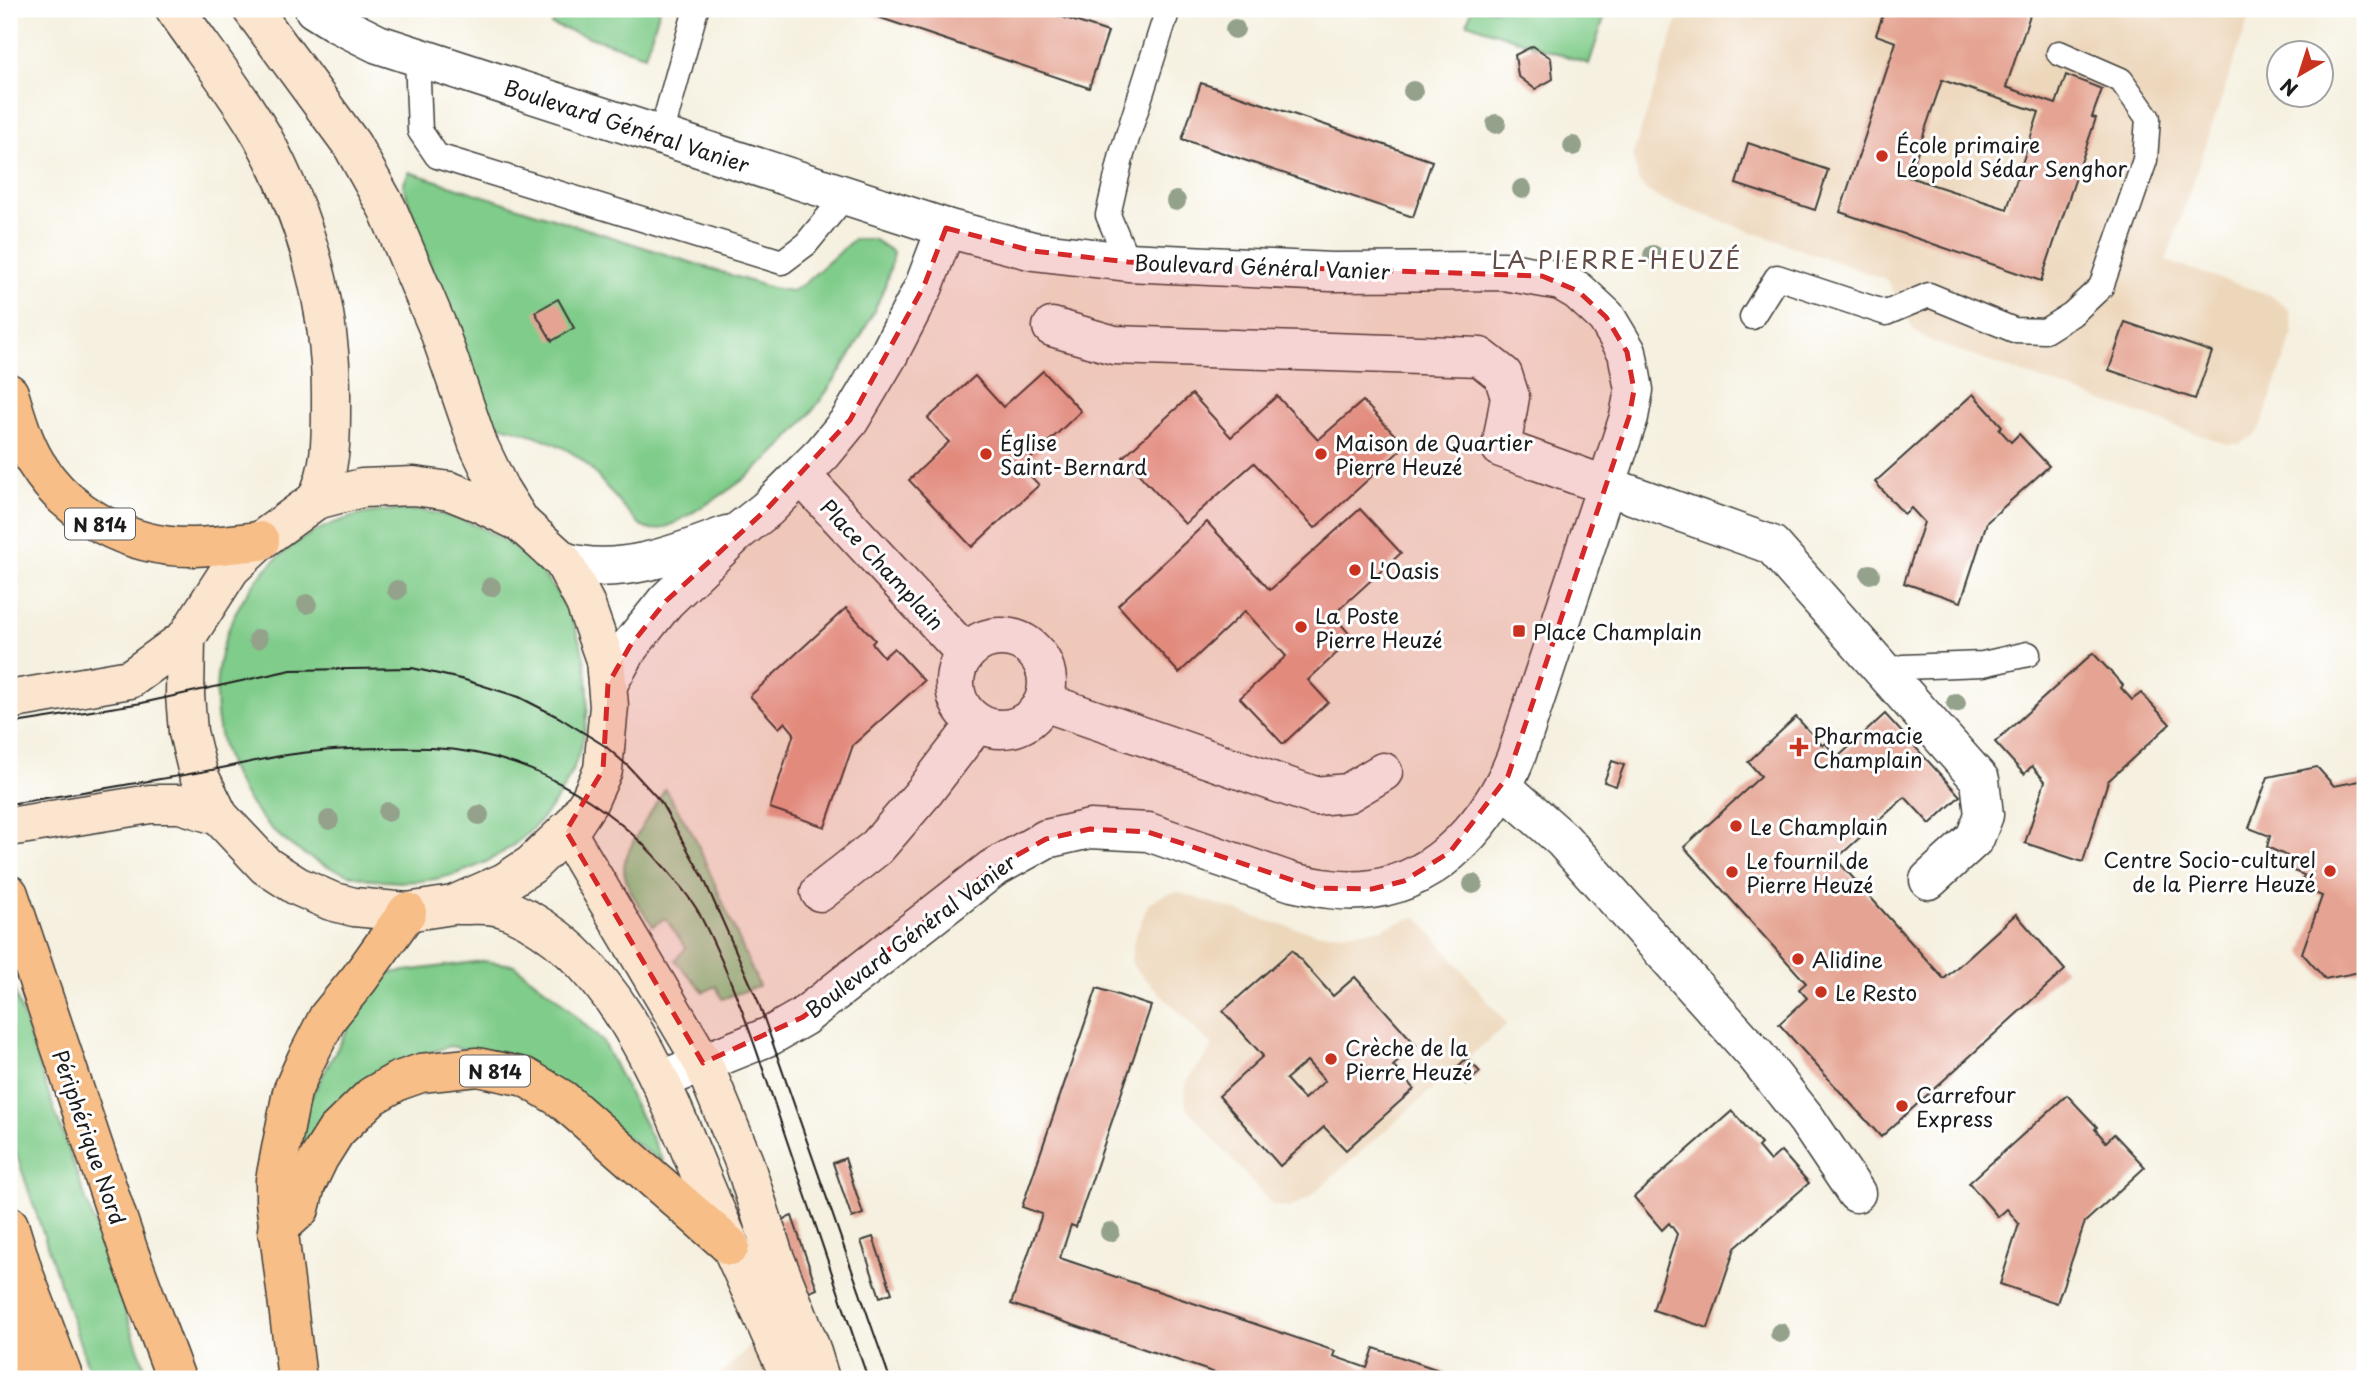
<svg xmlns="http://www.w3.org/2000/svg" width="2374" height="1388" font-family="'Playpen Sans',sans-serif">
<style>
.built{fill:#edd7bb}
.green{fill:#80cc8a;stroke:#4e7453;stroke-width:2}
.building{fill:#e5a493;fill-rule:evenodd}
.lines{fill:none;stroke-linecap:round;stroke-linejoin:round}
.lane-casing{stroke:#3d3c39;stroke-width:27}
.street-casing{stroke:#3d3c39;stroke-width:41}
.secondary-casing{stroke:#3d3c39;stroke-width:41}
.highway-casing{stroke:#3d3c39;stroke-width:41}
.lane{stroke:#fff;stroke-width:24}
.street{stroke:#fff;stroke-width:38}
.secondary{stroke:#fce5cf;stroke-width:38}
.highway{stroke:#f7be87;stroke-width:38}
.tram{stroke:#1c1c1c;stroke-width:2}
.tree{fill:#94a28c}
.marked{fill:#d62828;fill-opacity:0.2;stroke:#d62828;stroke-width:5;stroke-dasharray:14 9;stroke-linejoin:round}
.poi-dot{fill:#c8321e;stroke:#fff;stroke-width:2.5}
.labels{text-anchor:middle;dominant-baseline:central;stroke-width:6;stroke-linejoin:round;paint-order:stroke}
.shield{fill:#fff;stroke:#606060;stroke-width:2}
.shield-label{font-size:19px;font-weight:bold;fill:#1c1c1c}
.street-label{font-size:21px;fill:#1c1c1c;stroke:#fff}
.poi-label{font-size:21px;fill:#1c1c1c;stroke:#fff;text-anchor:start}
.quarter-label{font-size:24px;letter-spacing:2px;fill:#624c46;stroke:#fff}
</style>
<rect width="100%" height="100%" fill="#fff"/>
<filter id="ink" filterUnits="userSpaceOnUse"><feTurbulence type="fractalNoise" baseFrequency=".0143" numOctaves="2"/><feDisplacementMap in="SourceGraphic" scale="14" xChannelSelector="R" yChannelSelector="G"/><feConvolveMatrix kernelMatrix="1 2 1 2 8 2 1 2 1" color-interpolation-filters="sRGB"/></filter>
<filter id="wash" filterUnits="userSpaceOnUse"><feTurbulence type="fractalNoise" baseFrequency=".00686" numOctaves="4" result="noise"/><feDisplacementMap in="SourceGraphic" scale="28" xChannelSelector="R" yChannelSelector="G"/><feGaussianBlur stdDeviation="1.57" result="paint"/><feColorMatrix in="noise" values="0 0 0 0 0 0 0 0 0 0 0 0 0 0 0 0 0 1.4 0 .05"/><feComposite in="paint" operator="in"/></filter>
<g filter="url(#wash)">
<rect width="100%" height="100%" fill="#f5f0df"/>
<g class="built">
<path d="M1681,9H2252L2166,261L2273,296L2290,311L2293,335L2260,428L2256,434L2240,444H2227L1930,341L1914,330L1887,280L1660,199L1645,189L1638,180L1633,154Z"/>
<path d="M1178,892L1274,923L1316,933H1340L1381,929L1417,916L1507,1024L1308,1198L1289,1208L1272,1205L1186,1107L1185,1088L1188,1079L1213,1047L1133,966L1131,960L1134,940L1147,907L1150,902L1166,894Z"/>
<path d="M755,1341L772,1379H716Z"/>
</g>
<g class="green">
<path d="M557,9H660L645,55L552,25Z"/>
<path d="M1472,9H1607L1589,64L1467,23Z"/>
<path d="M409,172L771,288L792,291L805,283L854,239H873L893,252C890,282 875,309 861,336C820,411 771,469 695,511C681,519 663,533 647,529C636,527 597,472 582,460C554,438 517,430 483,421L403,185Z"/>
<circle cx="402" cy="696" r="186"/>
<path d="M665,789L694,836L759,986L722,999L716,986L704,992L675,960L686,948L665,918L653,926C642,909 624,888 624,867C624,851 656,805 665,789Z"/>
<path d="M483,961L514,965L556,997L603,1042L664,1163L518,1061L450,1046L392,1065L305,1147L288,1169L304,1110L352,1021L382,974Z"/>
<path d="M9,974L39,1066L149,1379H92L9,1132Z"/>
</g>
<g id="blocks">
<g class="building">
<path d="M854,9H1038L1108,32L1089,88Z"/>
<path d="M1885,9H2032L2006,87L2056,104L2066,75L2102,89L2092,117L2096,118L2041,281L1840,212L1896,42L1876,35ZM1942,80L2039,112L2007,209L1909,177Z"/>
<path d="M1533,46L1551,58L1553,79L1535,89L1518,76L1515,55Z"/>
<path d="M1201,83L1432,161L1413,217L1182,139Z"/>
<path d="M1748,143L1828,170L1815,210L1736,184Z"/>
<path d="M558,299L574,328L552,341L535,312Z"/>
<path d="M2125,322L2212,352L2195,399L2109,370Z"/>
<path d="M1043,371L1081,411L1022,467L1039,485L972,547L909,480L949,442L928,418L975,376L1003,407Z"/>
<path d="M1192,394L1231,437L1277,396L1318,440L1363,401L1405,446L1315,528L1254,463L1185,524L1123,457Z"/>
<path d="M1973,394L2002,426L1999,429L2011,442L2019,434L2049,466L1987,522L1961,602L1904,583L1924,522L1911,508L1904,514L1875,482Z"/>
<path d="M1360,509L1401,553L1333,615L1353,638L1308,680L1328,702L1283,744L1240,698L1286,656L1245,611L1179,673L1118,605L1207,522L1270,590Z"/>
<path d="M846,608L875,640L872,643L884,657L894,648L924,681L853,745L825,827L770,808L794,733L785,722L779,728L750,696Z"/>
<path d="M2093,653L2123,685L2121,688L2132,700L2141,693L2170,724L2108,781L2083,862L2025,843L2045,781L2032,766L2024,774L1995,742Z"/>
<path d="M1885,714L1960,796L1930,824L1905,797L1836,859L1944,979L2016,914L2065,970L1881,1137L1779,1024L1807,998L1799,989L1806,983L1684,847L1761,776L1748,762L1796,717L1823,746L1825,743L1838,757Z"/>
<path d="M1612,761L1624,765L1616,786L1604,782Z"/>
<path d="M2317,767L2334,786L2365,780V971L2325,979L2302,953L2322,896L2300,887L2304,875L2283,867L2287,856L2267,847L2270,836L2249,828L2268,777Z"/>
<path d="M1292,950L1333,996L1355,977L1416,1045L1393,1066L1414,1089L1346,1150L1324,1127L1280,1166L1219,1096L1263,1056L1223,1011ZM1307,1061L1325,1081L1304,1099L1286,1079Z"/>
<path d="M1097,988L1151,1006L1076,1227L1071,1225L1060,1258L1335,1351L1333,1356L1367,1368L1374,1348L1465,1379H1233L1011,1304L1042,1214L1022,1207Z"/>
<path d="M1467,1058L1480,1072L1466,1084L1454,1070Z"/>
<path d="M2067,1095L2097,1127L2095,1129L2106,1142L2114,1134L2145,1167L2085,1222L2057,1303L2000,1284L2019,1224L2007,1209L1998,1217L1969,1183Z"/>
<path d="M1732,1111L1761,1144L1758,1147L1770,1161L1781,1151L1809,1183L1735,1248L1708,1328L1653,1310L1677,1234L1669,1223L1662,1230L1634,1197Z"/>
<path d="M845,1158L863,1214L852,1218L833,1163Z"/>
<path d="M792,1216L817,1289L805,1294L778,1221Z"/>
<path d="M873,1237L892,1293L880,1297L861,1241Z"/>
</g>
</g>
</g>
<g filter="url(#ink)">
<use href="#blocks" fill-opacity="0" stroke="#3d3c39" stroke-width="2"/>
<g class="lines">
<g class="lane-casing">
<g id="lane">
<path d="M417,57L420,131L437,156L782,262L806,244L846,195"/>
<path d="M661,135L696,9"/>
<path d="M1128,262L1108,215L1122,154L1168,9"/>
<path d="M1752,317L1777,277L1886,313L1929,295L2014,330L2045,331L2072,314L2101,287L2145,160L2148,118L2121,80L2059,53"/>
<path d="M1887,676L1903,667L1983,664L2028,654"/>
</g>
</g>
<g class="street-casing">
<g id="street">
<path d="M314,9L338,24L378,44L946,228L1033,251L1128,262L1331,272L1504,271L1561,281L1578,291L1606,317L1627,352L1634,390L1629,417L1516,757C1492,818 1440,880 1372,889C1345,893 1318,888 1292,882L1148,832L1090,829L1046,839L992,869L803,1017L770,1036L661,1080"/>
<path d="M1052,327L1114,345L1480,357L1503,375L1510,397L1501,448L1772,545L1980,780L1984,815L1975,838L1929,880"/>
<path d="M801,475L965,653"/>
<path d="M563,561C615,578 678,554 727,535"/>
<circle cx="1001" cy="683" r="46"/>
<path d="M608,684L630,646L666,601L739,531L767,509L823,453L850,420L888,356L924,286L946,228"/>
<path d="M1044,702L1315,796L1348,793L1383,772"/>
<path d="M1503,787L1563,840L1754,1053L1807,1120L1856,1193"/>
<path d="M820,892L877,847L925,791L977,723"/>
</g>
</g>
<g class="secondary-casing">
<g id="secondary">
<path d="M175,9C204,51 237,92 262,136C306,216 332,310 331,401C331,435 332,469 316,500"/>
<path d="M252,9L352,145L387,208L438,328L478,444L499,488L521,523"/>
<path d="M9,700L130,679L186,638L231,568L260,541L316,500L362,488L414,486L450,491L482,504L521,523L563,561L585,603L605,660L609,706L603,770L589,801L574,824L531,865L505,882L453,905L407,912L354,907L331,901L297,886L266,866L219,816L198,773L188,732L185,695L186,638"/>
<path d="M9,827L150,804H180L219,816"/>
<path d="M566,831L703,1063L744,1162L774,1256L810,1346L820,1379"/>
<path d="M459,905C477,905 495,903 511,911C615,956 663,1084 703,1181C722,1227 742,1272 763,1317C772,1338 781,1359 792,1379"/>
</g>
</g>
<g class="highway-casing">
<g id="highway">
<path d="M9,393C16,416 23,441 36,463C68,515 129,547 190,547C213,547 237,543 260,541"/>
<path d="M9,894L130,1255L176,1379"/>
<path d="M9,1225L24,1274L64,1379"/>
<path d="M277,1230L300,1209L306,1185L319,1158L336,1131L372,1096L398,1081L421,1073L477,1067L525,1077L562,1099L730,1246"/>
<path d="M24,1283L17,1354L27,1379"/>
<path d="M297,1379L275,1201V1180L292,1092L306,1060L328,1017L359,979L407,912"/>
</g>
</g>
<use href="#lane" class="lane"/>
<use href="#street" class="street"/>
<use href="#secondary" class="secondary"/>
<use href="#highway" class="highway"/>
<g class="tram">
<path d="M9,724L142,703L291,670L412,668L465,680L519,697L560,718L605,746L628,766L660,801L703,877L758,1001L890,1379"/>
<path d="M9,804C71,794 133,784 195,773C226,768 256,760 287,755C334,748 384,747 431,748C522,751 607,800 665,868C677,882 690,897 699,913C736,984 760,1060 785,1135C813,1217 840,1298 868,1379"/>
</g>
</g>
<g class="tree">
<circle cx="1235" cy="29" r="10"/>
<circle cx="1413" cy="91" r="10"/>
<circle cx="1496" cy="124" r="10"/>
<circle cx="1573" cy="146" r="10"/>
<circle cx="1522" cy="189" r="10"/>
<circle cx="1176" cy="201" r="10"/>
<circle cx="1653" cy="255" r="10"/>
<circle cx="1870" cy="574" r="10"/>
<circle cx="491" cy="587" r="10"/>
<circle cx="397" cy="590" r="10"/>
<circle cx="307" cy="604" r="10"/>
<circle cx="258" cy="639" r="10"/>
<circle cx="1956" cy="703" r="10"/>
<circle cx="388" cy="812" r="10"/>
<circle cx="479" cy="815" r="10"/>
<circle cx="329" cy="820" r="10"/>
<circle cx="1473" cy="884" r="10"/>
<circle cx="1110" cy="1232" r="10"/>
<circle cx="1780" cy="1333" r="10"/>
</g>
</g>
<path class="marked" d="M946,228L1033,251L1128,262L1542,276L1578,291L1606,317L1627,352L1634,390L1629,417L1508,776L1450,852L1404,881L1372,889L1316,888L1148,832L1090,829L1046,839L992,869L803,1017L703,1063L566,831L603,770L608,684L630,646L666,601L767,509L850,420L924,286Z"/>
<g class="poi-dot">
<circle cx="1882" cy="156" r="7"/>
<circle cx="986" cy="454" r="7"/>
<circle cx="1321" cy="454" r="7"/>
<circle cx="1355" cy="570" r="7"/>
<circle cx="1301" cy="627" r="7"/>
<rect x="1512" y="624" width="14" height="14" rx="3.5"/>
<path d="M1795.5 736.5h7v7h7v7h-7v7h-7v-7h-7v-7h7z"/>
<circle cx="1736" cy="826" r="7"/>
<circle cx="2330" cy="871" r="7"/>
<circle cx="1732" cy="872" r="7"/>
<circle cx="1798" cy="959" r="7"/>
<circle cx="1821" cy="992" r="7"/>
<circle cx="1331" cy="1059" r="7"/>
<circle cx="1902" cy="1106" r="7"/>
</g>
<g class="labels">
<g class="shield">
<rect x="65" y="508.5" width="70" height="31" rx="5"/>
<rect x="460" y="1055.5" width="70" height="31" rx="5"/>
</g>
<g class="shield-label">
<text x="100" y="524">N 814</text>
<text x="495" y="1071">N 814</text>
</g>
<g class="street-label">
<text transform="translate(627 125) rotate(18)">Boulevard Général Vanier</text>
<text transform="translate(1262 266) rotate(2)">Boulevard Général Vanier</text>
<text transform="translate(883 564) rotate(47)">Place Champlain</text>
<text transform="translate(910 935) rotate(-37)">Boulevard Général Vanier</text>
<text transform="translate(90 1137) rotate(71)">Périphérique Nord</text>
</g>
<g class="poi-label">
<text x="1896" y="144">École primaire<tspan x="1896" dy="24">Léopold Sédar Senghor</tspan></text>
<text x="1000" y="442">Église<tspan x="1000" dy="24">Saint-Bernard</tspan></text>
<text x="1335" y="442">Maison de Quartier<tspan x="1335" dy="24">Pierre Heuzé</tspan></text>
<text x="1369" y="570">L'Oasis</text>
<text x="1315" y="615">La Poste<tspan x="1315" dy="24">Pierre Heuzé</tspan></text>
<text x="1533" y="631">Place Champlain</text>
<text x="1813" y="735">Pharmacie<tspan x="1813" dy="24">Champlain</tspan></text>
<text x="1750" y="826">Le Champlain</text>
<text x="2316" y="859" text-anchor="end">Centre Socio-culturel<tspan x="2316" dy="24">de la Pierre Heuzé</tspan></text>
<text x="1746" y="860">Le fournil de<tspan x="1746" dy="24">Pierre Heuzé</tspan></text>
<text x="1812" y="959">Alidine</text>
<text x="1835" y="992">Le Resto</text>
<text x="1345" y="1047">Crèche de la<tspan x="1345" dy="24">Pierre Heuzé</tspan></text>
<text x="1916" y="1094">Carrefour<tspan x="1916" dy="24">Express</tspan></text>
</g>
<g class="quarter-label">
<text x="1617" y="259">LA PIERRE-HEUZÉ</text>
</g>
</g>
<rect width="2374" height="1388" fill="none" stroke="#fff" stroke-width="35"/>
<g transform="translate(2300 74) rotate(219)"><circle r="33" fill="#ffffff" stroke="#a4a4a4" stroke-width="2"/>
<path d="M0-5L12 26L0 18L-12 26Z" fill="#c8321e"/>
<text y="-10" font-size="19" font-weight="bold" text-anchor="middle" fill="#1c1c1c">N</text>
</g>
</svg>
